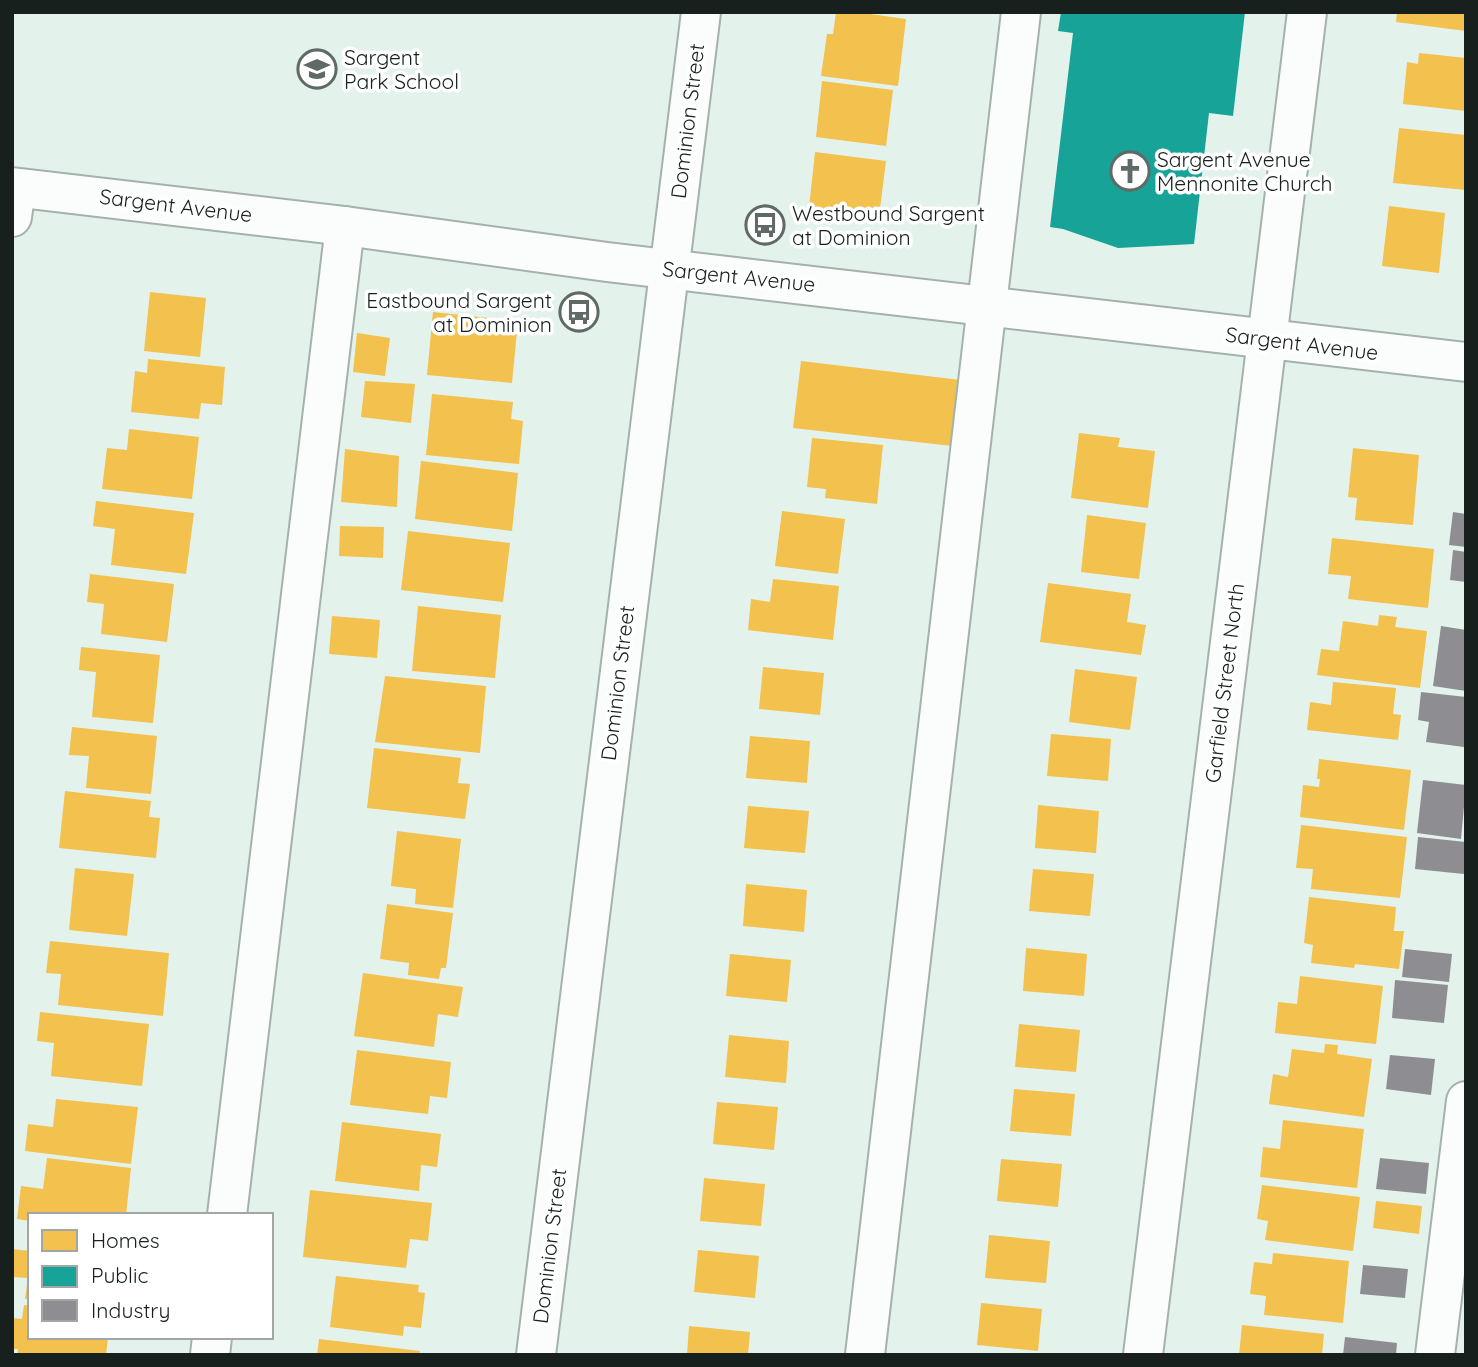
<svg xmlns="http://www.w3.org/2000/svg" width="1478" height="1367" font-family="Quicksand,sans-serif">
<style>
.homes{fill:#f2c14e}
.public{fill:#17a398}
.industry{fill:#8d8d92}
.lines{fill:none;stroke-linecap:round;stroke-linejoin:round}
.minor-casing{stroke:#a5b1ac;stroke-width:42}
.major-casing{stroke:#a5b1ac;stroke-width:42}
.minor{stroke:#fbfdfc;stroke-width:38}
.major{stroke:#fbfdfc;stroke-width:38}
.labels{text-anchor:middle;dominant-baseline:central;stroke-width:7;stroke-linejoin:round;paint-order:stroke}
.poi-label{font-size:21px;fill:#17201c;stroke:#fff;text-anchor:start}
.street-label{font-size:21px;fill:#17201c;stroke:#fff}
</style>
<rect width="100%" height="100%" fill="#e4f2ec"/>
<g class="homes">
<path d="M836,12H856L906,19L898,86L821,76L827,34H833Z"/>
<path d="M1397,12H1466V31L1396,22Z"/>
<path d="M1419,53L1466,58V111L1403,104L1407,62L1418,64Z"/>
<path d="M822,81L893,90L886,146L816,137Z"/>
<path d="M1399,128L1466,135V190L1393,183Z"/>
<path d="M815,152L886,161L879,217L809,208Z"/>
<path d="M1389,206L1445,213L1439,273L1382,266Z"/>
<path d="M150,292L206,298L200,357L144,351Z"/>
<path d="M433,312L518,321L512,383L427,375Z"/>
<path d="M357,333L390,338L385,376L353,372Z"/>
<path d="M148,359L225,367L222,405L201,403L199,419L131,412L135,371L147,373Z"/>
<path d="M801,361L969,381L961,447L793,428Z"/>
<path d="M365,381L415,384L411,423L361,417Z"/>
<path d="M432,394L513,402L511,419L523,421L519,464L426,455Z"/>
<path d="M129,429L199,437L192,499L102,489L107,448L127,450Z"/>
<path d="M1079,433L1120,438L1118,447L1155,451L1148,508L1071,498Z"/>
<path d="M812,438L883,445L877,504L825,498L826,489L807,487Z"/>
<path d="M1353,448L1419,455L1413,525L1355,520L1357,498L1348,497Z"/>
<path d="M345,449L399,456L397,507L341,502Z"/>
<path d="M421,461L518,473L512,531L415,519Z"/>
<path d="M96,501L194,513L186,574L111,565L115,529L93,526Z"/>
<path d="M782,511L845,519L838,574L775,566Z"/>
<path d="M1087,515L1146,523L1139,579L1081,572Z"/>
<path d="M340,526L384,527L383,558L339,556Z"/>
<path d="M408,531L510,543L503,602L401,590Z"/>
<path d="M1332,538L1434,549L1428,608L1348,599L1351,576L1328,574Z"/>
<path d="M90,574L174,584L167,642L101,634L104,604L87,602Z"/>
<path d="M773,579L839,586L833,640L748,630L751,599L770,602Z"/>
<path d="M1048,583L1131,594L1127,622L1146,625L1141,655L1040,642Z"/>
<path d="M418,606L501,615L495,678L412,671Z"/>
<path d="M1379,615L1397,617L1395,627L1427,631L1420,688L1317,675L1321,649L1339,651L1343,621L1378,626Z"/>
<path d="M332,616L380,620L377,658L329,654Z"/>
<path d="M81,647L160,655L153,723L92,717L96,672L79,670Z"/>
<path d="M763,667L824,673L820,715L759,709Z"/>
<path d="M1075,669L1137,677L1130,730L1069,722Z"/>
<path d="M385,676L486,686L480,753L375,742Z"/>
<path d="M1333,682L1396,688L1393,714L1401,715L1398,740L1307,730L1310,702L1331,705Z"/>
<path d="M72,727L157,736L151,794L86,788L89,756L69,755Z"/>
<path d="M1051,734L1111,739L1108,781L1047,776Z"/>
<path d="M750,736L810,741L807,783L746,778Z"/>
<path d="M374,748L461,758L458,783L470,784L465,819L367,808Z"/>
<path d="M1319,759L1411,770L1404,830L1300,817L1303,785L1319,787L1320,779H1317Z"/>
<path d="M65,791L151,801L149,817L160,818L156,858L59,848Z"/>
<path d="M1038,805L1099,811L1096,853L1035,848Z"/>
<path d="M748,806L809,811L805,853L744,848Z"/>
<path d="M1301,825L1407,837L1400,898L1311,889L1313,869L1296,868Z"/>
<path d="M397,831L461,839L453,908L415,904L416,889L391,886Z"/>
<path d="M75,868L134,874L127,936L69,930Z"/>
<path d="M1033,869L1094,874L1090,916L1029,911Z"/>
<path d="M746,884L807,890L804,932L743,926Z"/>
<path d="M1309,897L1396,907L1394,931H1404L1399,969L1355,964L1354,968L1311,963L1313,945L1304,943Z"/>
<path d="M387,904L453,913L446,968H441L439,979L408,975L409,963L380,959Z"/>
<path d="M50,941L169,953L163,1016L58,1005L61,974L46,973Z"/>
<path d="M1026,948L1087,954L1084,996L1023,991Z"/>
<path d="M730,954L791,960L787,1002L726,996Z"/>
<path d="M363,973L463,987L458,1017L438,1014L434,1047L354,1036Z"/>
<path d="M1300,976L1383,986L1376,1044L1275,1033L1278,1002L1297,1004Z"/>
<path d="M40,1012L149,1024L142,1086L51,1076L54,1043L37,1041Z"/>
<path d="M1019,1024L1080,1030L1076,1072L1015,1067Z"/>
<path d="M729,1035L789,1041L786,1083L725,1077Z"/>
<path d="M1325,1044L1338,1045L1337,1054L1372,1059L1364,1117L1269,1104L1273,1074L1288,1077L1292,1049L1324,1053Z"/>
<path d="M357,1050L451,1062L447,1098L430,1096L428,1114L350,1105Z"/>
<path d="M1014,1089L1075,1094L1071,1136L1010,1131Z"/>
<path d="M56,1099L138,1107L131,1164L25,1151L28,1124L53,1127Z"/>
<path d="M717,1102L778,1107L774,1150L713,1144Z"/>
<path d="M1283,1120L1364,1129L1357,1188L1260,1177L1263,1147L1280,1149Z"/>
<path d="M342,1122L441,1134L437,1167L421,1165L419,1191L335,1181Z"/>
<path d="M47,1158L131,1168L126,1215H30V1221L17,1219L21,1186L43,1189Z"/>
<path d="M1001,1159L1062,1164L1058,1207L997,1201Z"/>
<path d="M704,1178L765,1184L761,1226L700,1221Z"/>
<path d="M1262,1185L1360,1197L1353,1251L1265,1240L1268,1221L1257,1219Z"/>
<path d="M310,1190L432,1203L428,1241L410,1239L406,1268L303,1257Z"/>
<path d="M1376,1201L1422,1206L1419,1234L1373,1228Z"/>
<path d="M989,1235L1050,1241L1046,1283L985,1278Z"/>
<path d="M12,1249L30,1251V1299H25L28,1278L12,1277Z"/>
<path d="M698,1250L759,1256L755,1298L694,1292Z"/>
<path d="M1273,1253L1349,1261L1343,1323L1264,1315L1266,1296L1250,1294L1254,1262L1272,1264Z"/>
<path d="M336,1276L419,1285L418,1292L425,1293L421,1328L404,1326L403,1336L330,1327Z"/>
<path d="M981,1303L1042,1309L1038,1351L977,1345Z"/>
<path d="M24,1305L30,1306V1337H108L106,1355H17L18,1349H12V1318L22,1319Z"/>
<path d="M1242,1325L1324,1334L1322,1355H1239Z"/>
<path d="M689,1326L750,1332L748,1355H687Z"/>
<path d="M319,1339L420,1351L419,1355H317Z"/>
</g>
<path class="public" d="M1061,12H1245L1233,116L1209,113L1194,244L1118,248L1063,229L1050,227L1073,33L1058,31Z"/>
<g class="industry">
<path d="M1453,512L1466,514V547L1449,545Z"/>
<path d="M1453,550L1466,552V582L1450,580Z"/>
<path d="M1441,626L1466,630V691L1433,686Z"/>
<path d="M1421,692L1466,697L1464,747L1426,742L1429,722L1418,720Z"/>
<path d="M1423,780L1466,785L1461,839L1417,833Z"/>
<path d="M1418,837L1466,842L1464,874L1415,869Z"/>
<path d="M1405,949L1452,954L1449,982L1402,977Z"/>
<path d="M1395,980L1448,985L1444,1023L1392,1018Z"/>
<path d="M1390,1055L1435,1059L1431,1095L1386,1089Z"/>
<path d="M1380,1158L1429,1163L1426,1194L1376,1189Z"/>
<path d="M1363,1265L1408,1269L1405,1298L1360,1294Z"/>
<path d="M1345,1337L1397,1343L1396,1355H1343Z"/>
</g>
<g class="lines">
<g class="minor-casing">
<g id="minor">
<path d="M12,217L16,188"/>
<path d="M227,1215L345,226"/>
<path d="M210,1355L212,1337"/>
<path d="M536,1355L701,12"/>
<path d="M865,1355L1021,12"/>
<path d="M1143,1355L1307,12"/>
<path d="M1435,1355L1466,1101"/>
</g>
</g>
<g class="major-casing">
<path id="major" d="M12,187L345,226L607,262L1466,362"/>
</g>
<use href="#minor" class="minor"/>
<use href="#major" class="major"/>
</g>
<defs>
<g id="school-ring" transform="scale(2.0125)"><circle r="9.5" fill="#fff" stroke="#5f6a65" stroke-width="1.5"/><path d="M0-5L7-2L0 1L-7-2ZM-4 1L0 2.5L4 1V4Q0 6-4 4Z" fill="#5f6a65"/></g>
<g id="church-ring" transform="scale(2.0125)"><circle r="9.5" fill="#fff" stroke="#5f6a65" stroke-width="1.5"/><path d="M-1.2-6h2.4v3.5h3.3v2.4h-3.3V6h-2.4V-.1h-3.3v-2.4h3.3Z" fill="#5f6a65"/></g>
<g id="bus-ring" transform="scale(2.0125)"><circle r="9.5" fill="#fff" stroke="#5f6a65" stroke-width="1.5"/><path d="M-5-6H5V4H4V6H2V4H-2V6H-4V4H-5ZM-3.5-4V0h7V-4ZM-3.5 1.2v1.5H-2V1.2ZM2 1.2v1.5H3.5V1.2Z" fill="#5f6a65"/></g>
</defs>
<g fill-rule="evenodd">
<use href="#school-ring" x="317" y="69"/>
<use href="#church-ring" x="1130" y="171"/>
<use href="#bus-ring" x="765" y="225"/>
<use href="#bus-ring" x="579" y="312"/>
</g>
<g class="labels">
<g class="poi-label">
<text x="344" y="57">Sargent<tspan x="344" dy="24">Park School</tspan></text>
<text x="1157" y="159">Sargent Avenue<tspan x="1157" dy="24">Mennonite Church</tspan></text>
<text x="792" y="213">Westbound Sargent<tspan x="792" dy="24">at Dominion</tspan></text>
<text x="552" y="300" text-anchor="end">Eastbound Sargent<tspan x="552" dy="24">at Dominion</tspan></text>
</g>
<g class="street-label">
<text transform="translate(687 121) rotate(-83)">Dominion Street</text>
<text transform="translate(176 205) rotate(7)">Sargent Avenue</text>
<text transform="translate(739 276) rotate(6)">Sargent Avenue</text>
<text transform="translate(1302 343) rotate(7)">Sargent Avenue</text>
<text transform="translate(617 683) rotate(-83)">Dominion Street</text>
<text transform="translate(1224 683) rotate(-83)">Garfield Street North</text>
<text transform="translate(549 1246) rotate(-83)">Dominion Street</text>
</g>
</g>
<rect width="1478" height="1367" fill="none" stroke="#17201c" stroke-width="28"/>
<rect x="28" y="1213" width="245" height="126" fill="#ffffff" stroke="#a2a6a4" stroke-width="2"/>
<rect x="42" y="1230" width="35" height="21" fill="#f2c14e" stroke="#a2a6a4" stroke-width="2"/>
<text x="91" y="1248" font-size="21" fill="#17201c">Homes</text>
<rect x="42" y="1266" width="35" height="21" fill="#17a398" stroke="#a2a6a4" stroke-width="2"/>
<text x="91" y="1283" font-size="21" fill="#17201c">Public</text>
<rect x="42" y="1300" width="35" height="21" fill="#8d8d92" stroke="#a2a6a4" stroke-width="2"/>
<text x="91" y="1318" font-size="21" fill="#17201c">Industry</text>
</svg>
